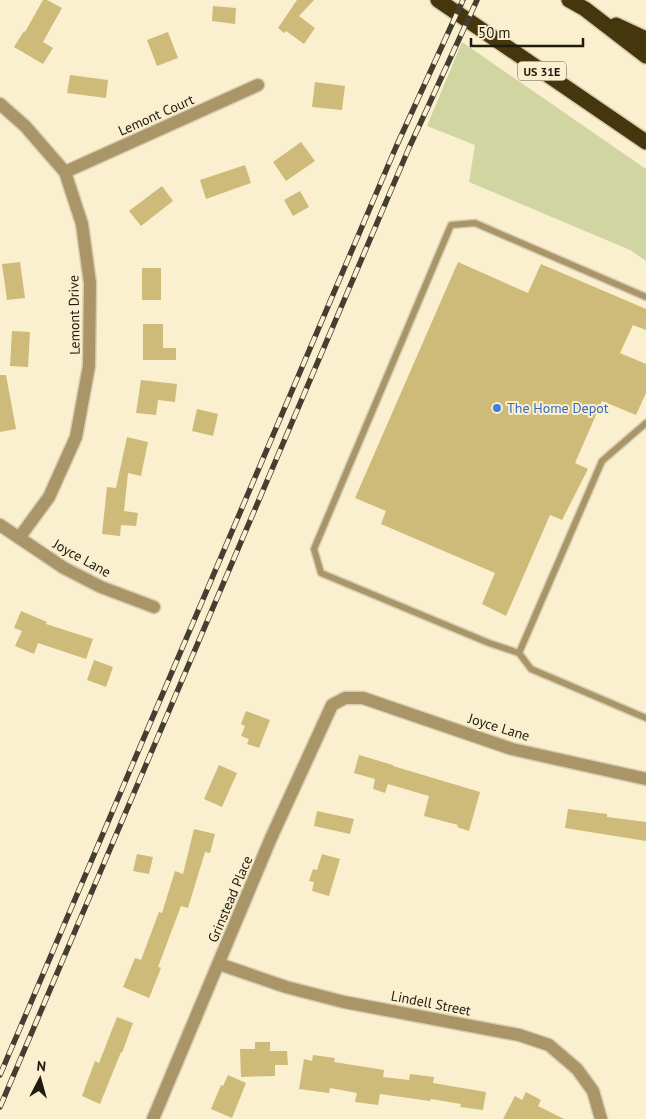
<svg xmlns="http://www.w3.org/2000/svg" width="646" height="1119" font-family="'PT Sans',sans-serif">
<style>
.green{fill:#d1d5a1}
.building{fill:#ceba79}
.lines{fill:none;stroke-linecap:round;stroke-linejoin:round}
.lane-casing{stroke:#d7ceb0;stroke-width:9}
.street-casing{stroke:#d7ceb0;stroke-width:15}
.highway-casing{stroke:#d7ceb0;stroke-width:18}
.lane{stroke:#aa9568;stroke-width:6}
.street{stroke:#aa9568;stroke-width:12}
.highway{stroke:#45360e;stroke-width:15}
.rail-casing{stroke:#443f30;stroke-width:5.5}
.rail{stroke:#faf0cf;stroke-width:4;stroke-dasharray:11;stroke-linecap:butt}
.shop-dot{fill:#3f7fe0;stroke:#faf0cf;stroke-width:2}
.labels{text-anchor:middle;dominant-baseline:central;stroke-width:4;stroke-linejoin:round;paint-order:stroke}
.shield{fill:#faf0cf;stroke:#615b49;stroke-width:1}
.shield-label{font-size:12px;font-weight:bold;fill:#1f1b0f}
.street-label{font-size:14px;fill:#1f1b0f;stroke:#faf0cf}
.shop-label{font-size:14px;fill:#366cbe;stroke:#faf0cf;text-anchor:start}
</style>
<rect width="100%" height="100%" fill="#faf0cf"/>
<path class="green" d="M462,42L646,169V261L630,250L469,182L475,145L427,126Z"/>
<g class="building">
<path d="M43,0H47L62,8L43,42L53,48L43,64L14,47L24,31L25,32Z"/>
<path d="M297,0H314L299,16L315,28L304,44L286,31L284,33L278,28Z"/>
<path d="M213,6L236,8L235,24L212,21Z"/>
<path d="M168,32L178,58L157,66L147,40Z"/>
<path d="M70,75L108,80L106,98L67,93Z"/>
<path d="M315,82L345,86L342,110L312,107Z"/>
<path d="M301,142L315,161L286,181L273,162Z"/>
<path d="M245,165L251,183L206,199L200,180Z"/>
<path d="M162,186L173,201L141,226L129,211Z"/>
<path d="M300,191L309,207L293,216L284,200Z"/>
<path d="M20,262L25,298L7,300L2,264Z"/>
<path d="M458,262L528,293L541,264L646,309V330L633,325L620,353L646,364V393L636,415L602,401L575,463L588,469L562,520L550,515L506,616L482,604L495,573L381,524L386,511L355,498Z"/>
<rect x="142" y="268" width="19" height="32"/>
<path d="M143,324H163V348H176V360H143Z"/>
<path d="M12,331L30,332L28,367L10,366Z"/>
<path d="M0,375H6L16,429L0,432Z"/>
<path d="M141,380L177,384L175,402L158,400L156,415L136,413Z"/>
<path d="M197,409L218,414L213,436L192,431Z"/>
<path d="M127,437L148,442L141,476L128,473L124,511L138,513L136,526L121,525L120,536L102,534L107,487L116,488Z"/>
<path d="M21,611L47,622L46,624L93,639L86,659L38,643L34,654L15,646L22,631L14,628Z"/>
<path d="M94,660L113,667L106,687L87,680Z"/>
<path d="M246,711L270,720L259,748L247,744L249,739L241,736L245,726L241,724Z"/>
<path d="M359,755L393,765V766L480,792L469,831L457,827L458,825L424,816L429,796L388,784L385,793L373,789L375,779L354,773Z"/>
<path d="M219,765L237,773L222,807L204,799Z"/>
<path d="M568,809L607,814V817L646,822V841L565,828Z"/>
<path d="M317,811L354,819L350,834L314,826Z"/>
<path d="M194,829L215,834L210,853L205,852L188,908L181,906L158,967L161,968L149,998L123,987L135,958L141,960L159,912L162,913L175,871L183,874Z"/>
<path d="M137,854L153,857L149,874L133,871Z"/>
<path d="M322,854L340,859L329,896L312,891L314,882L309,881L313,869L317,870Z"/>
<path d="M117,1017L133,1023L122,1053L121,1052L100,1104L82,1096L95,1061L99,1063Z"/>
<path d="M255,1042H270V1051H287L288,1065H275V1076L241,1077L240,1049H255Z"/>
<path d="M313,1055L335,1058L334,1062L384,1070L383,1077L409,1080L410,1074L434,1077L433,1083L486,1092L483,1110L460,1107L461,1104L431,1099L430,1101L380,1094L378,1105L355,1102L357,1093L330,1088L329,1093L299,1089L304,1059L312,1061Z"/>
<path d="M228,1075L246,1083L232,1118L211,1109L221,1085L223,1086Z"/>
<path d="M526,1092L541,1100L538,1106L564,1119H503L515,1096L522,1100Z"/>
</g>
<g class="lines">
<g class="lane-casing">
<g id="lane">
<path d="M646,297L475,223L451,225L314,549L321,573L489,643L519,653L531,669L646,718"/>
<path d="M519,653L602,461L646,423"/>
</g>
</g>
<g class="street-casing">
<g id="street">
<path d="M0,104L25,126L65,172L82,224L90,283L89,366L76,437L49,497L19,538"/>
<path d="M65,172L258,85"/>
<path d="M0,525L64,568L101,587L154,607"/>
<path d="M219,964L286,987L344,1002L519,1035L549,1045L577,1069L593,1091L601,1119"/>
<path d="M153,1119L271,838L332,705L345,698H363L512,749L646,779"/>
</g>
</g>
<g class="highway-casing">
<g id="highway">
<path d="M438,0L646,142"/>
<path d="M569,0L585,9L646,56"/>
<path d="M616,25L646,39"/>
</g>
</g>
<use href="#lane" class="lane"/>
<use href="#street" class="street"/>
<use href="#highway" class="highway"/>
<g class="rail-casing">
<g id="rail">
<path d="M0,1075L396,147L463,0"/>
<path d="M0,1107L409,148L477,0"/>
</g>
</g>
<use href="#rail" class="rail"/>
</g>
<circle class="shop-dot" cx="497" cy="408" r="5"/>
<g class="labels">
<rect class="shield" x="518" y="61.5" width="48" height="19" rx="4"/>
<g class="shield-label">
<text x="542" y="71">US 31E</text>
</g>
<g class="street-label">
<text transform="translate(156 115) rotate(-24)">Lemont Court</text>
<text transform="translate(74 315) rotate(-91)">Lemont Drive</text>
<text transform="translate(82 558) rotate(29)">Joyce Lane</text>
<text transform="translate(499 727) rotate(17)">Joyce Lane</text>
<text transform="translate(230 899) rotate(-67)">Grinstead Place</text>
<text transform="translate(431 1003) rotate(11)">Lindell Street</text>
</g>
<g class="shop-label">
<text x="507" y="408">The Home Depot</text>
</g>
</g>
<g transform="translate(40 1079) rotate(6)" stroke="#faf0cf" stroke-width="4" paint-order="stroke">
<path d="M0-4L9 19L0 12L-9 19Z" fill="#1f1b0f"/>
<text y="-8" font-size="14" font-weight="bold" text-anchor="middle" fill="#1f1b0f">N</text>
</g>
<path d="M471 38v8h112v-8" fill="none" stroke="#1f1b0f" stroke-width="2.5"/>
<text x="478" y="38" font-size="15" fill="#1f1b0f" stroke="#faf0cf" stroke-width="4" paint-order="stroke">50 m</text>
</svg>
